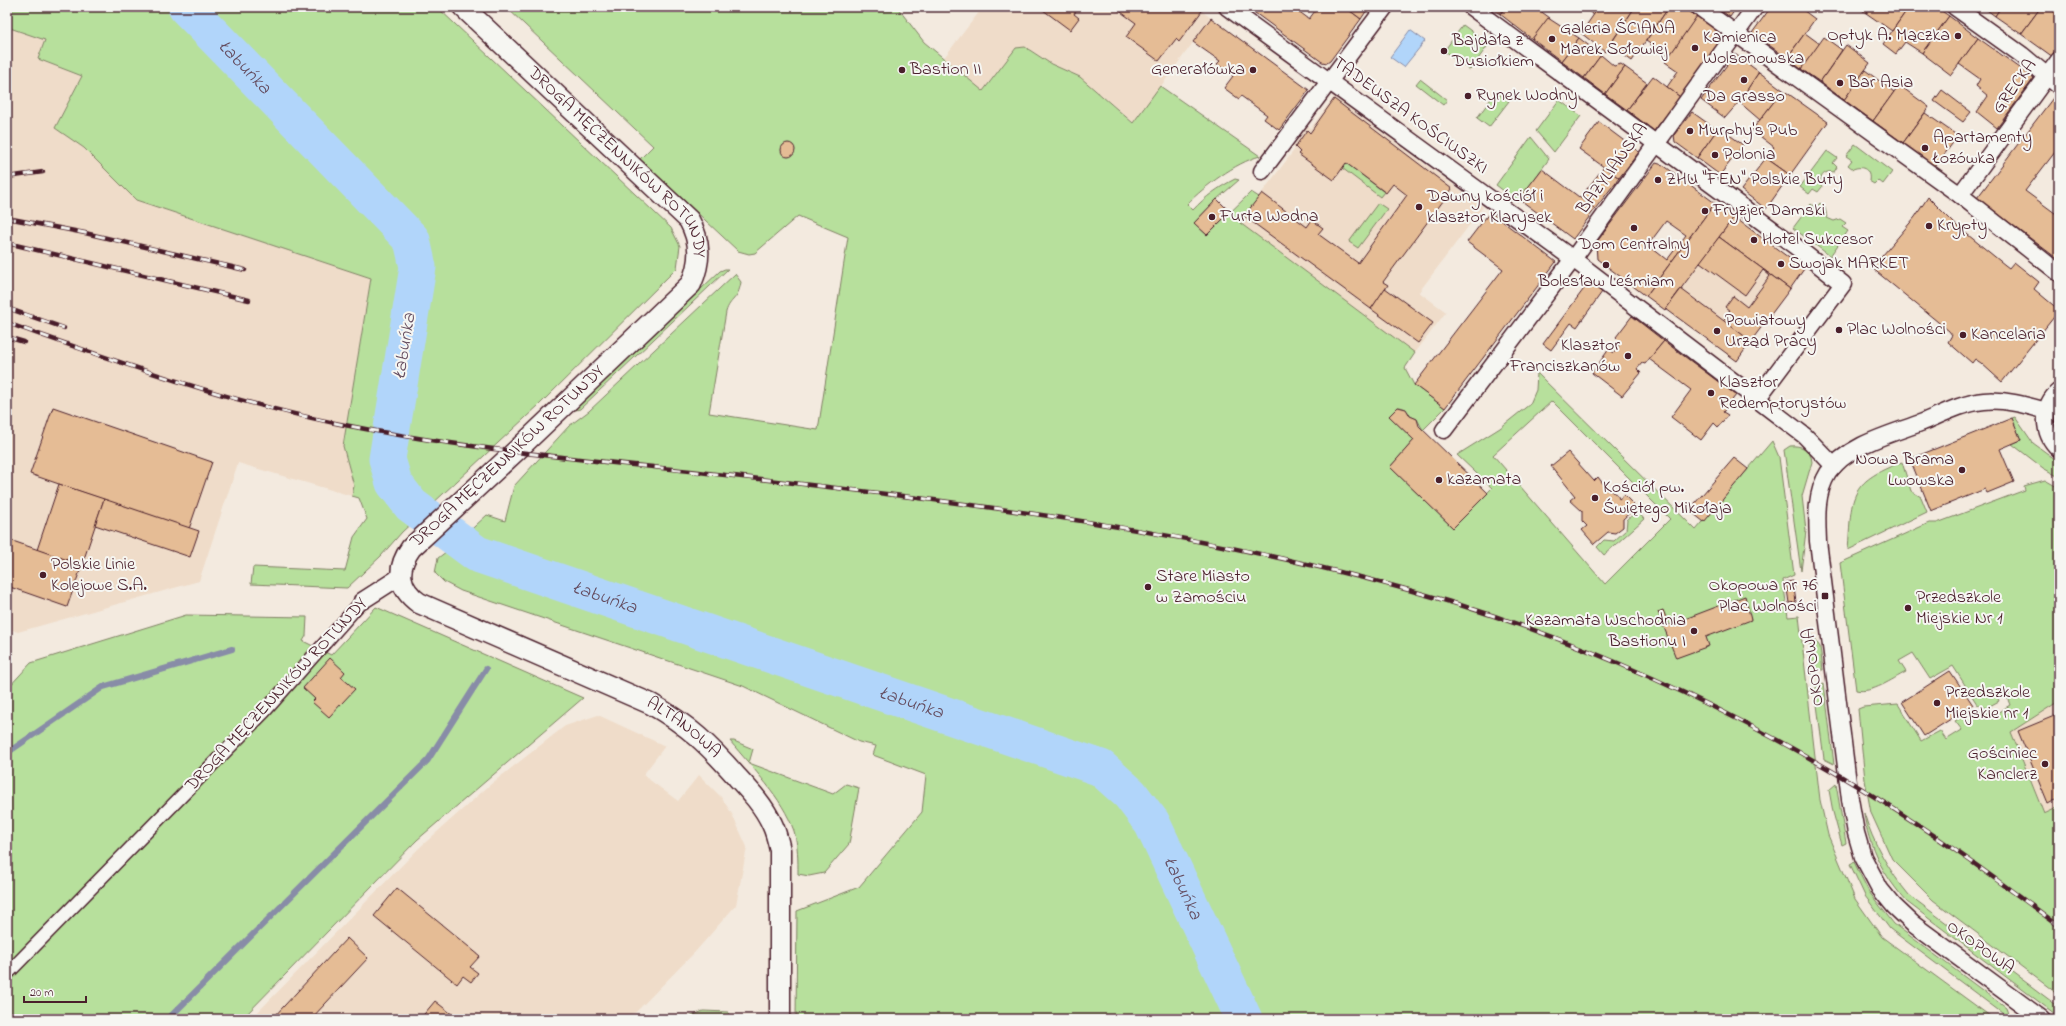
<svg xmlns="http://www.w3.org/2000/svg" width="2066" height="1026" font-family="'Indie Flower',sans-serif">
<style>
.built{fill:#efdcc9}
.green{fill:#b7e09c;stroke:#808064;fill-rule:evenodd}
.water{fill:#b1d5fa;stroke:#888ca7}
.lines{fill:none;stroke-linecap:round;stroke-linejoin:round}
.stream{stroke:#888ca7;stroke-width:6}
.river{stroke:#b1d5fa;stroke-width:37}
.building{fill:#e5bc95;stroke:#4a1f2b;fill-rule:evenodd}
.pedestrian-casing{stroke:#4a1f2b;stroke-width:15}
.minor-casing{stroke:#4a1f2b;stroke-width:19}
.tertiary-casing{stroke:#4a1f2b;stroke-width:23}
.pedestrian{stroke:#f6f6f2;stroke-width:12}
.minor{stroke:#f6f6f2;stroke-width:16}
.tertiary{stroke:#f6f6f2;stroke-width:20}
.rail-casing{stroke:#4a1f2b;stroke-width:4.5}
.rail{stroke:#f6f6f2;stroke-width:3;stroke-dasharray:9;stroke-linecap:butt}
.poi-dot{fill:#4a1f2b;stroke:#f6f6f2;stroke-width:1.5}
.labels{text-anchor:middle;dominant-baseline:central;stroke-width:4;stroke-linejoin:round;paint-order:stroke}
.poi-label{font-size:18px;fill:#4a1f2b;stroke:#f6f6f2;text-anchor:start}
.street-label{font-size:18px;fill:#4a1f2b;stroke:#f6f6f2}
.water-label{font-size:19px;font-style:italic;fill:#644c5f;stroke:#f6f6f2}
</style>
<rect width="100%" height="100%" fill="#f3eadf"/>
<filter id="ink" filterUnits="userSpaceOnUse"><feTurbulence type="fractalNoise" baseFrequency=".025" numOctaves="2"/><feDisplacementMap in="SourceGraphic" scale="8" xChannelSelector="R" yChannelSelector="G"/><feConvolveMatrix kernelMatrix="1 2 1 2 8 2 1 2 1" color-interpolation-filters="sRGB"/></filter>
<g filter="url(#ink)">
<g class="built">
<path d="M983,7H1196L1211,18L1134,123L1080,77L1051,64L1026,47L1016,48L983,91L943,59Z"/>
<path d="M7,27L45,40L38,59L82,76L55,128L84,148L136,200L371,278L343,446L354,486L352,496L238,463L199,581L18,632L7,628Z"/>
<path d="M1334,97L1483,207L1419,292L1446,312L1415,353L1239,223L1295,149L1293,147L1308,126L1311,128Z"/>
<path d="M1734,217L1804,269L1737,361L1666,309Z"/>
<path d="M2059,701V807L2044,814L2011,732Z"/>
<path d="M598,715L665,746L643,775L678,801L699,775L721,797L732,814L747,847L736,905L696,951L636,1012L622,1019H251L418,849L491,784L565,726Z"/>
</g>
<g class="green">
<path d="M7,7H437L671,228L680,246L677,268L539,405L402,532L381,556L347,588L251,584L253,567L345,571L354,537L367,519L359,498L352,496L354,486L343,446L371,278L136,200L84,148L55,128L82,76L38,59L45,40L7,27Z"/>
<path d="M506,7H897L924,42L983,91L1016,48L1025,47L1051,64L1080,77L1133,123L1160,86L1260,156C1235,163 1205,186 1187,204L1193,210C1205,197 1219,187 1235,179L1239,180L1217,199L1194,223L1207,235L1251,192L1259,197L1240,223L1415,353L1405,368L1414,385L1445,408L1423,430L1417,419L1410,416C1408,410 1404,407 1398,407L1389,416L1414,440L1390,467L1453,528L1492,488L1457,455L1500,428L1530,404L1536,390L1537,373L1696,530L1772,441L1779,457L1794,575L1783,580L1788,617L1799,616L1820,800L1828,835L1855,899L1882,937L1994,1019H796L797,911L859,887L922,812L926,775L873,755L876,746L859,742L743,686L461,591L444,582L435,573L438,558L451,548L487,515L505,521L514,486L569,426L589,411L735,274L741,282C738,301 730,298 726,312L709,413L818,430L848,237L798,216L755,253L749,254L738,251L640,159L653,146ZM1552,401L1670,519L1605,584L1493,455Z"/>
<path d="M1463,25L1489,44L1470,70L1444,51Z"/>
<path d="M1420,79L1447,100L1443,105L1416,84Z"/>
<path d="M1496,92L1509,101L1489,127L1477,118Z"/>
<path d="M1559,100L1581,116L1554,152L1536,131Z"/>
<path d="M1531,137L1549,159L1518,202L1496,185Z"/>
<path d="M1855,144L1892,172L1883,184L1878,180L1874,184L1869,181C1871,170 1863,165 1853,169L1848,165L1852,160L1846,156Z"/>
<path d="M1827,151L1837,158L1833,163L1837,167L1834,172C1823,170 1818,178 1822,187L1818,192L1813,189L1809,194L1800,187Z"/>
<path d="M1346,163L1384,192L1380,197L1342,168Z"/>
<path d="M1378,203L1387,209L1358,248L1349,242Z"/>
<path d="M1820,203L1825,207L1827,218L1834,221L1840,219L1846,223L1842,227L1848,231L1830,256L1793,228L1811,204L1816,208Z"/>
<path d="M725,269H728L580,409L572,411L720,271Z"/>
<path d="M2015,417L2033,443L2059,462V477L2043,468L2012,444L2021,440L2012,418Z"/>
<path d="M1790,446C1801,445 1811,449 1812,462L1802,496L1806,531L1801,571L1784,450Z"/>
<path d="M1902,462L1911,491L1921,497L1927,512L1848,550C1852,497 1847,483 1902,462Z"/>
<path d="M2045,480L2059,488V701L2011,732L2044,814L2059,807V995L1933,900L1892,859L1871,813L1865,780L1858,709L1863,707L1898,704L1921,741L1940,731L1946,740L1962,730L1955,721L1974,709L1992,716L2010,705L2005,692L1997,696L1999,701L1986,708L1977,704L1953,666L1930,679L1913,653L1899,661L1906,672C1892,679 1872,694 1856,690L1840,563L1929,523H1937L2025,490L2024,486Z"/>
<path d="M1637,511L1644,519L1604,555L1597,547L1604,540L1614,541L1626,530L1627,520Z"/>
<path d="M376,607L583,698L417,840L242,1019H7V689L31,663L186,615L307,617L306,636L303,641L331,655Z"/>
<path d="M1808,629L1820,647L1823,670H1816L1813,666Z"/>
<path d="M1824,683L1834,764L1824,759L1815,689L1818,685Z"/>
<path d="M730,741H734L753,749L749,763L833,794L846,784L859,788L849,844L824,873L809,876L798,874C798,860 798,845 794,831C782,797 753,769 730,741Z"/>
<path d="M1836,784L1846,843L1842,845L1833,812L1829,790Z"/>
<path d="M1864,813C1873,843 1889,871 1909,895L2059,1007V1017L1907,902C1884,876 1868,847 1864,813Z"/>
<path d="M1854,862L1869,892L1894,924L2006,1008L2010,1019L1890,929L1865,896L1850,864Z"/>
<path d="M703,1011L728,1012L731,1019H685Z"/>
</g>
<path class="water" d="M1410,30L1425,41L1404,67L1390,57Z"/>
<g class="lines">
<g class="stream">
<path d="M7,753L103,687L232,649"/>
<path d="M168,1019L428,760L486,669"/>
</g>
<path class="river" id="s1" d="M186,7L412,240L418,267L387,459L394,483L411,505L477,554L1101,768L1130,794L1152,823L1244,1019"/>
</g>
<g class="building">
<path d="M1039,7H1079L1074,14L1079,18L1070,30Z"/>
<path d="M1114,7H1196L1202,11L1179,42L1176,39L1159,61L1126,37L1136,23Z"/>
<path d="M1253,7H1293L1309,19L1318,7H1345L1361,19L1330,61L1327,63L1322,62L1251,10Z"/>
<path d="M1345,7H1369L1361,19Z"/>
<path d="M1490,7H1506L1500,14Z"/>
<path d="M1506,7H1535L1550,18L1532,39L1500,14Z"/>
<path d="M1582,7H1599L1594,15Z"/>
<path d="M1599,7H1635L1605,52L1581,33Z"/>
<path d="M1635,7H1669L1632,61L1610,45Z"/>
<path d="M1669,7H1683L1697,17L1669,57L1646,41Z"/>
<path d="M1716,7H1737L1730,17Z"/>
<path d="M1771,7H1799L1815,19L1787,58L1752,33Z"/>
<path d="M1858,7H1870L1866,13Z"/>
<path d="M1870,7H1909L1892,31L1866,13Z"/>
<path d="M1909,7H1936L1949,16L1922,53L1905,42L1896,54L1883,44Z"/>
<path d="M1983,7H2001L1995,16Z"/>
<path d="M2001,7H2041L2021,34L1995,16Z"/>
<path d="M2041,7H2059V48L2053,57L2021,34Z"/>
<path d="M1697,16L1724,35L1680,97L1667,87L1678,71L1665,62Z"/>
<path d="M1949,16L1978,38L1951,75L1922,53Z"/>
<path d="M1211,18L1309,90L1279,130L1264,119L1267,115L1241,96L1239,99L1224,88L1233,76L1217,64L1220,61L1193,42Z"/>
<path d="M1548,18L1579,38L1561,61L1532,39Z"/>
<path d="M1805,33L1820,44L1801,69L1787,58Z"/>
<path d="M1824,37L1842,50L1820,82L1801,69Z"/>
<path d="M1579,38L1601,55L1584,78L1561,61Z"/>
<path d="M1978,38L2034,78L1997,128L1977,112L1988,96L1976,86L1980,79L1959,64Z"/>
<path d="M1846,45L1870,63L1844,100L1820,82Z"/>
<path d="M1735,54L1759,72L1739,102L1725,118L1701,100Z"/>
<path d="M1601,55L1614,66L1621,64L1625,67L1605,94L1584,78Z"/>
<path d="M1625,67L1647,83L1627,110L1605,94Z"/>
<path d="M1865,70L1894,92L1873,121L1844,100Z"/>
<path d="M1759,72L1783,90L1760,120L1739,102Z"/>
<path d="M1653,76L1680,97L1654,131L1627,110Z"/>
<path d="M1899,85L1929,107L1903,143L1873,121Z"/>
<path d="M1783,90L1828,122L1790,175L1766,158L1774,147L1752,130Z"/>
<path d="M1942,90L1971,112L1963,122L1934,101Z"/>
<path d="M2056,94L2059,97V147L2025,191L2059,216V260L1977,198Z"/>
<path d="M1334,99L1452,189L1383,282L1388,285L1371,309L1244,216L1262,193L1307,227L1312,220L1323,228L1318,234L1358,263L1407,195L1393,184L1386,193L1346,163L1334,180L1298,154L1300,152L1295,147L1307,130L1310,133Z"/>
<path d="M1692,112L1717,130L1697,158L1675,142L1674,135Z"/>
<path d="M1925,113L1958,136L1935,167L1903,143Z"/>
<path d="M1599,122L1639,152L1619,178L1579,149Z"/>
<path d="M1719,127L1743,145L1720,175L1697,158Z"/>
<circle cx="788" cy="150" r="7"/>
<path d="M1766,158L1790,175L1766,209L1741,190Z"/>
<path d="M1656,163L1663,165L1715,203L1646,296L1597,259L1596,243ZM1666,221L1686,235L1667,260L1648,245Z"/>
<path d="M1604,167L1619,178L1595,209L1580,198Z"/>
<path d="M1542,169L1595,209L1573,239L1519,199Z"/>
<path d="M1928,197L1957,226L2005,265L2009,268L2014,262L2039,282L2034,289L2059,310V313L2056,317H2054L2002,382L1981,363L1975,359L1972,363L1948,342L1952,335L1949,331L1872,268L1915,217Z"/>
<path d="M1217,199L1230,212L1207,235L1194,223Z"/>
<path d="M1715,203L1734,217L1665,310L1646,296Z"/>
<path d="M1490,212L1556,262L1445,408L1414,385L1503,269L1467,242Z"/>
<path d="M1734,217L1804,269L1790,289L1719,237Z"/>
<path d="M1719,237L1790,289L1751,341L1723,321L1730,311L1725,307L1733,296L1747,307L1770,276L1763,270L1745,295L1700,262Z"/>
<path d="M1589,282L1602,292L1577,327L1571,323L1551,350L1543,344Z"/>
<path d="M1385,288L1433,323L1418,343L1371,309Z"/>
<path d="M1681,289L1751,341L1737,361L1666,309Z"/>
<path d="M1632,316L1664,341L1645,364L1642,363L1637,369L1641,373L1622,396L1592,373L1609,349L1614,353L1621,342L1616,337Z"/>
<path d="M1664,341L1736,395L1723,412L1728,415L1718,427L1714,423L1701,440L1671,417L1691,390L1649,359Z"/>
<path d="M53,407L212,462L189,529L30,474Z"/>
<path d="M1398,407L1406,409L1410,416L1417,419L1419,426L1488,493L1453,528L1390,467L1414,440L1389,416Z"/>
<path d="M2012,418L2021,440L2000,449L2014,482L1987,493L1985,489L1931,511L1910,459Z"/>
<path d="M1568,452L1594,481L1598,477L1607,489L1617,494L1619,499L1624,495L1636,507L1623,519V527L1615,533L1608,532L1594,544L1582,530L1587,526L1582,521V511L1570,500L1575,496L1551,466Z"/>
<path d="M1734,458L1748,469L1704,522L1689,510Z"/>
<path d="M59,484L104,499L82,565L37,550Z"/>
<path d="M104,499L199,531L190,557L95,525Z"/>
<path d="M7,539L82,565L67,607L7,586Z"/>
<path d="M1793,581L1796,602L1789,603L1786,582Z"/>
<path d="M1745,596L1751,620L1706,637L1709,646L1676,658L1658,612L1663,610L1669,625Z"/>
<path d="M330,658L345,672L341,677L355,689L329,717L312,702L315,699L303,688Z"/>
<path d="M1950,671L1973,705L1924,736L1902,702Z"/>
<path d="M2059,714V798L2048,804L2018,731Z"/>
<path d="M397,888L480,956L470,967L478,973L471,982L463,976L457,984L374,916Z"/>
<path d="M347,938L368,958L311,1019H272Z"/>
<path d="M435,1001L458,1019H420Z"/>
</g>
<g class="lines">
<g class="pedestrian-casing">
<path id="pedestrian" d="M7,974L264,712L362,601"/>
</g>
<g class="minor-casing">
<g id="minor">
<path d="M1227,7L1573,259L1805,436L1834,466"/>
<path d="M1471,7L1795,246L1843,284L1757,399"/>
<path d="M1699,7L1960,195L2059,273"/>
<path d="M1955,7L2022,55L2059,86"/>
<path d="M1262,171L1385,7"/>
<path d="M1960,195L2059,60"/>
<path d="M2059,391C2041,406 2042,434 2059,449"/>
<path d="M1444,430L1573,259L1755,7"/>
<path d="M362,601L401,576"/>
<path d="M2042,1019L1913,924L1894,906L1880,889L1863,857L1856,833L1850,799L1818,541C1817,518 1815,494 1828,473C1848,444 1892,434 1923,422C1942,414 1963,403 1984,401C2004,399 2026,405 2046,411"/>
</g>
</g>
<g class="tertiary-casing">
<g id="tertiary">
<path id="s2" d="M463,7L689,220C701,242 701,261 691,284L516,451L411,548C396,569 398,588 419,603L651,704C688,725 709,745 737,777C750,791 764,806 772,824C776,832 778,841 780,850V1019"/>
</g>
</g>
<use href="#pedestrian" class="pedestrian"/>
<use href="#minor" class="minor"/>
<use href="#tertiary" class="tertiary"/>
<g class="rail-casing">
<g id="rail">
<path d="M7,177L43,172"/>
<path d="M7,218L85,233L245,270"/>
<path d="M7,243L249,300"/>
<path d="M7,308L64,328"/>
<path d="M7,323C113,360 220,399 330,422C454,448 581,459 707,473C960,502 1213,530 1457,604C1599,648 1736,712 1862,789C1931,831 1995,878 2059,926"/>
<path d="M7,337L24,342"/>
</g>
</g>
<use href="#rail" class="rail"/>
</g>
</g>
<g class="poi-dot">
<circle cx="1958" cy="36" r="4"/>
<circle cx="1552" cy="39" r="4"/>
<circle cx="1695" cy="48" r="4"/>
<circle cx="1444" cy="51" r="4"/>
<circle cx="902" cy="70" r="4"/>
<circle cx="1253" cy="70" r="4"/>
<circle cx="1744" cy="80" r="4"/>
<circle cx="1840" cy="83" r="4"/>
<circle cx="1468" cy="96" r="4"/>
<circle cx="1690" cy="131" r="4"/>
<circle cx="1925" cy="148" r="4"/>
<circle cx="1715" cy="155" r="4"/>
<circle cx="1658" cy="180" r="4"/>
<circle cx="1419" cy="207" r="4"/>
<circle cx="1705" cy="211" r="4"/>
<circle cx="1212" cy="217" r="4"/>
<circle cx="1929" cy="226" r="4"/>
<circle cx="1634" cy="228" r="4"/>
<circle cx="1754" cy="240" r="4"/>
<circle cx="1781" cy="264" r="4"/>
<circle cx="1606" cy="265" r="4"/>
<circle cx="1839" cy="330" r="4"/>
<circle cx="1717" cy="331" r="4"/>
<circle cx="1963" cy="335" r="4"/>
<circle cx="1628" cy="356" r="4"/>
<circle cx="1711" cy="393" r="4"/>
<circle cx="1962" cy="470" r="4"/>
<circle cx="1439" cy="480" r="4"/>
<circle cx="1595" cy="498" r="4"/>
<circle cx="43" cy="575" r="4"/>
<circle cx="1148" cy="587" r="4"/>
<rect x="1821" y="592" width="8" height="8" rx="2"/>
<circle cx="1908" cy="608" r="4"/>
<circle cx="1694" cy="631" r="4"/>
<circle cx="1937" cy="703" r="4"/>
<circle cx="2045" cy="764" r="4"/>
</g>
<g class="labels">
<g class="poi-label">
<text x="1560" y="29">Galeria ŚCIANA<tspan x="1560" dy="21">Marek Sołowiej</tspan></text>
<text x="1950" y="36" text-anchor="end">Optyk A. Mączka</text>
<text x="1703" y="38">Kamienica<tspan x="1703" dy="21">Wolsonowska</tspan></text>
<text x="1452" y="41">Bajdała z<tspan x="1452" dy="21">Dusiołkiem</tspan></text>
<text x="910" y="70">Bastion II</text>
<text x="1245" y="70" text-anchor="end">Generałówka</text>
<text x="1848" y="83">Bar Asia</text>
<text x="1476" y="96">Rynek Wodny</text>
<text x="1744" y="97" text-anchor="middle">Da Grasso</text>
<text x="1698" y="131">Murphy's Pub</text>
<text x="1933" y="138">Apartamenty<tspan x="1933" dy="21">Łozówka</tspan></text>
<text x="1723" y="155">Polonia</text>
<text x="1666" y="180">ZHU "FEN" Polskie Buty</text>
<text x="1427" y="197">Dawny kościół i<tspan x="1427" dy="21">klasztor Klarysek</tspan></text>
<text x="1713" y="211">Fryzjer Damski</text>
<text x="1220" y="217">Furta Wodna</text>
<text x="1937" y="226">Krypty</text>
<text x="1762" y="240">Hotel Sukcesor</text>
<text x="1634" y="245" text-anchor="middle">Dom Centralny</text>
<text x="1789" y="264">Swojak MARKET</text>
<text x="1606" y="282" text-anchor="middle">Bolesław Leśmiam</text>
<text x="1725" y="321">Powiatowy<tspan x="1725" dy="21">Urząd Pracy</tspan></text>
<text x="1847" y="330">Plac Wolności</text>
<text x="1971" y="335">Kancelaria</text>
<text x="1620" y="346" text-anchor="end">Klasztor<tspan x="1620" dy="21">Franciszkanów</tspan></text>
<text x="1719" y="383">Klasztor<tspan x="1719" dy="21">Redemptorystów</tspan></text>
<text x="1954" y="460" text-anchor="end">Nowa Brama<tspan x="1954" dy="21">Lwowska</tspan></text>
<text x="1447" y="480">kazamata</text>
<text x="1603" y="488">Kościół pw.<tspan x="1603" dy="21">Świętego Mikołaja</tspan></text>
<text x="51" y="565">Polskie Linie<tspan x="51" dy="21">Kolejowe S.A.</tspan></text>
<text x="1156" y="577">Stare Miasto<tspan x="1156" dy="21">w Zamościu</tspan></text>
<text x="1817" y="586" text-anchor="end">Okopowa nr 76<tspan x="1817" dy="21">Plac Wolności</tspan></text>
<text x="1916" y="598">Przedszkole<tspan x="1916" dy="21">Miejskie Nr 1</tspan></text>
<text x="1686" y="621" text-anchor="end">Kazamata Wschodnia<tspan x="1686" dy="21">Bastionu I</tspan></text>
<text x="1945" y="693">Przedszkole<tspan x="1945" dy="21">Miejskie nr 1</tspan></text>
<text x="2037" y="754" text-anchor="end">Gościniec<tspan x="2037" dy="21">Kanclerz</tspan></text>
</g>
<g class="street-label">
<text transform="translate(2015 87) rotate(-54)">GRECKA</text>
<text transform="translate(1410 116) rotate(36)">TADEUSZA KOŚCIUSZKI</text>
<text stroke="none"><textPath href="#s2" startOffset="221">DROGA MĘCZENNIKÓW ROTUNDY</textPath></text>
<text transform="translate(1613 169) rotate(-54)">BAZYLIAŃSKA</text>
<text transform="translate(508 457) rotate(-43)">DROGA MĘCZENNIKÓW ROTUNDY</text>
<text transform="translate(1814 667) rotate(-97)">OKOPOWA</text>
<text transform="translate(277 695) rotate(-47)">DROGA MĘCZENNIKÓW ROTUNDY</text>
<text stroke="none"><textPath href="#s2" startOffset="1119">ALTANOWA</textPath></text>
<text transform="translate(1980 948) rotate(36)">OKOPOWA</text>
</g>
<g class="water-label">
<text stroke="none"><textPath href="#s1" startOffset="84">Łabuńka</textPath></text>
<text transform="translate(405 346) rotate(-81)">Łabuńka</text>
<text stroke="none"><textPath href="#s1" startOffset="817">Łabuńka</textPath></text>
<text stroke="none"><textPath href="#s1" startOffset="1141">Łabuńka</textPath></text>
<text stroke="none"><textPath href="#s1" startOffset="1489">Łabuńka</textPath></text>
</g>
</g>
<rect width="2066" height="1026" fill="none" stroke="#f6f6f2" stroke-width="24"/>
<rect x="12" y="12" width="2042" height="1002" fill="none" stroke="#4a1f2b" stroke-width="1.5" filter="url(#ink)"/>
<path d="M24 996v6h62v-6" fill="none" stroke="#4a1f2b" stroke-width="2"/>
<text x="30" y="996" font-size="12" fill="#4a1f2b" stroke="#f6f6f2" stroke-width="3" paint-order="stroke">20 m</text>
</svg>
